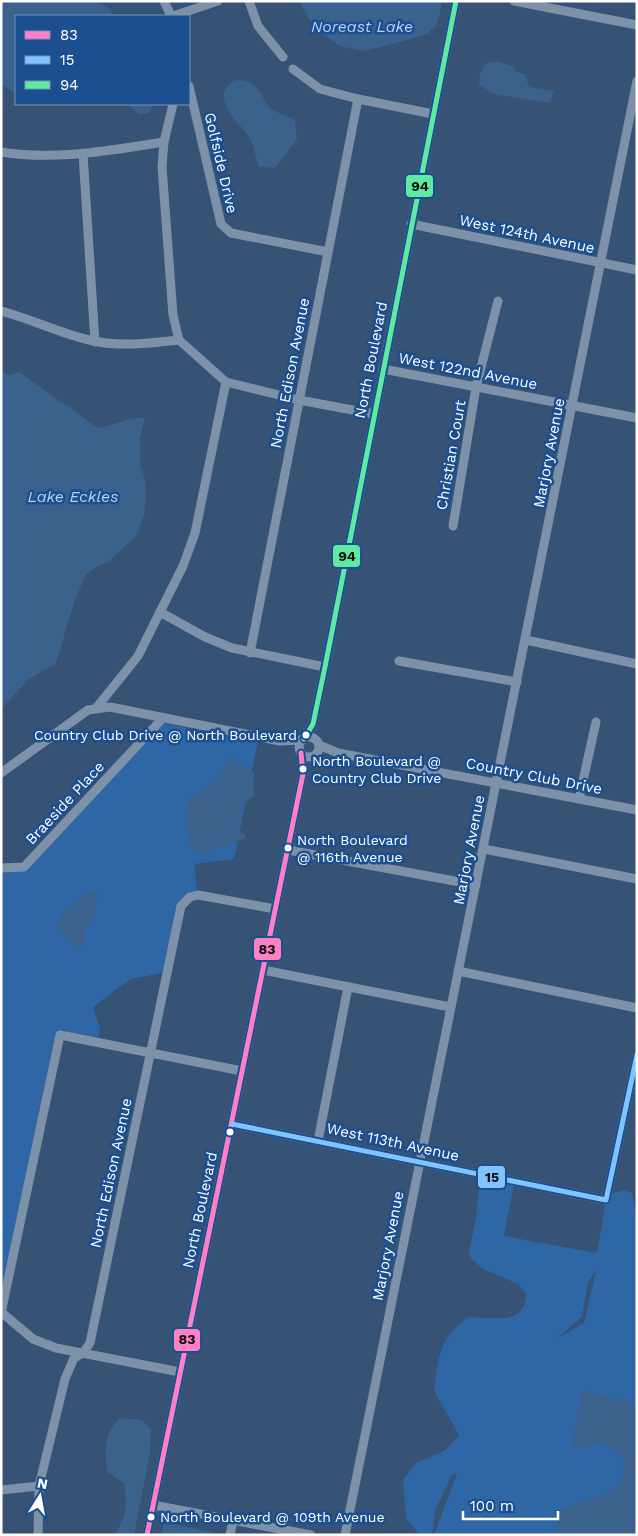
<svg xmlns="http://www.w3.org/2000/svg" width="638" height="1536" font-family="'Work Sans',sans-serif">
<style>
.green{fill:#2f66a5;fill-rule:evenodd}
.water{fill:#3b618d}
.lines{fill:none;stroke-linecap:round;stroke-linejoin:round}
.minor{stroke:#7d92a8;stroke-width:9}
.bus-1-casing{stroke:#1b4f8f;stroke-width:9}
.bus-2-casing{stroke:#1b4f8f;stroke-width:9}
.bus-3-casing{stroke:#1b4f8f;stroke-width:9}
.bus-1{stroke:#ff80c5;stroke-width:5}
.bus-2{stroke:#80c4ff;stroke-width:5}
.bus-3{stroke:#60e9a3;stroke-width:5}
.bus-dot{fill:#fff;stroke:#1b4f8f;stroke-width:2}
.labels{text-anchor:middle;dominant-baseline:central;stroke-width:5;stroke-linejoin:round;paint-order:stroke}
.bus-label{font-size:14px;fill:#fff;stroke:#1b4f8f;text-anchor:start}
.street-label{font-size:15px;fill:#fff;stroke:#1b4f8f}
.water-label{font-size:16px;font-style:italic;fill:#b5d3f5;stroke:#1b4f8f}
.line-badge{stroke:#1b4f8f;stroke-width:2}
.pale-badge-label{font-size:14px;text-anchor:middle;font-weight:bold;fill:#111}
</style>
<rect width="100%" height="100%" fill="#365274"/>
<g class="green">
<path d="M161,723L258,741L234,859L194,864L197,891L185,896L163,973L130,979L93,1007L100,1029L98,1038L57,1036L54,1040L1,1298V873L17,871Z"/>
<path d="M483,1179L514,1185L504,1236L597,1253L605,1204H609L611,1194L623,1190L632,1193L636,1214L637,1209V1535H434L457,1473L451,1476L435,1511L432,1535H420L406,1519L403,1480L416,1463L444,1451L459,1435L434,1391C438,1359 439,1336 469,1317C492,1317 526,1327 526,1293L518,1284L485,1270L472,1260L469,1253L476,1218L479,1188ZM596,1271L584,1323L557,1338L582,1317L588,1281Z"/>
</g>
<g class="water">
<path d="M1,1H98L111,11L114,16H16V93L1,85Z"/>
<path d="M298,1H441L442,5L437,24L426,35L365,51L339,46L316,29Z"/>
<path d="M499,62L512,66L516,72L525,74L529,87L554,91L550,103L493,94L479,84L480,74L486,63Z"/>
<path d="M235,80C259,80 257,92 270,107C276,113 287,116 295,120L297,139L275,168L259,167C255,157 254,145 249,137C240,122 207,99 235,80Z"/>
<path d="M127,104H154L148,113L139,114Z"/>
<path d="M1,371L8,375L19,372L98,428C113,426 130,416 145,418L140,439V464L145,479L146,498L144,516L136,536L109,561L91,570L85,576L74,603L56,663L28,680L1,709Z"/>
<path d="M232,758L254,773L253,786L255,796L243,804L238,832L245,834L246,838L225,846H218L204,856L191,848L186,826V805L195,795L215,782L229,759Z"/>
<path d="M88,892H96C97,909 96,918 84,931L86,937L80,951L56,927L64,911Z"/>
<path d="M585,1391L637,1404V1535H556L560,1509L613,1491C623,1482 625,1472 624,1458C616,1451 607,1443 596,1444C585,1445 584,1449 572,1447L581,1395Z"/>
<path d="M120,1418L142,1420L151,1429L150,1453L134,1535H114C127,1516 127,1506 124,1483L108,1473C104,1451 103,1435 120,1418Z"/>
<path d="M164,1522L216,1533L215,1535H161Z"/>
</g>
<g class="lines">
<g class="minor">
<path d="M164,1L171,16"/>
<path d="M249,1L258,26L283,57"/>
<path d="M514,1L637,25"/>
<path d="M173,16L218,1"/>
<path d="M293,69L320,89L358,99L433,114"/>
<path d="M189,86L221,224L231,233L328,252"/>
<path d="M1,152C56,161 111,150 164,142"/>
<path d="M83,154L95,342"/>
<path d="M411,224L637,270"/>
<path d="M1,311C33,319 62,335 94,341C121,347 152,343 179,340"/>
<path d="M383,369L637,418"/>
<path d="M226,382L299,400L374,414"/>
<path d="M453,526L476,387L498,301"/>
<path d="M160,612L205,637L232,648L325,667"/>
<path d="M526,640L637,664"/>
<path d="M250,653L358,99"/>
<path d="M399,661L517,682"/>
<path d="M97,707L138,656L183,566L195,533L226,382L179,340L173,315L162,167L164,142L173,104"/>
<circle cx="309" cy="747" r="10"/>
<path d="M304,739L313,724L325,667L456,1"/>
<path d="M319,745L338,753L637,810"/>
<path d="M1,773L88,710L110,707L280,741L303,740"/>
<path d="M579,799L596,722"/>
<path d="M484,849L637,879"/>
<path d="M288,850L476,885"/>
<path d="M1,868L24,867L162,719"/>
<path d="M263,970L450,1007"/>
<path d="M458,971L637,1008"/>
<path d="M232,1124L606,1200L637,1055"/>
<path d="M318,1141L348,987"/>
<path d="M1,1312L33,1339L56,1348L180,1372"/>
<path d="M1,1313L60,1035L242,1071"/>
<path d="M1,1490L39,1486"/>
<path d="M153,1505L311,1535"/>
<path d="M38,1535L39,1486L65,1379L74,1358L83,1353L90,1343L181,906L190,897L198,895L275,909"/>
<path d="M147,1535L303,774L301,753"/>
<path d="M230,1535L233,1520"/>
<path d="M345,1535L637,81"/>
</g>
<g class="bus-1-casing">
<path id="bus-1" d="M147,1535L303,774L301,753"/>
</g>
<g class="bus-2-casing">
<path id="bus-2" d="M232,1124L606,1200L637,1055"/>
</g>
<g class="bus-3-casing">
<path id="bus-3" d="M304,739L313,724L325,667L456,1"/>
</g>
<use href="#bus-1" class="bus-1"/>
<use href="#bus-2" class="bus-2"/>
<use href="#bus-3" class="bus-3"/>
</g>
<g class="bus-dot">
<circle cx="306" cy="735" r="4.5"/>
<circle cx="303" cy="769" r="4.5"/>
<circle cx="288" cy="848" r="4.5"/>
<circle cx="230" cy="1132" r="4.5"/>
<circle cx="151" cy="1517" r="4.5"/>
</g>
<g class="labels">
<g class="bus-label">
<text x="297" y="735" text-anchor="end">Country Club Drive @ North Boulevard</text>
<text x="312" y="761">North Boulevard @<tspan x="312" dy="17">Country Club Drive</tspan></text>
<text x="297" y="840">North Boulevard<tspan x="297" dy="17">@ 116th Avenue</tspan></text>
<text x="160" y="1517">North Boulevard @ 109th Avenue</text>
</g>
<g class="street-label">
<text transform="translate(221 163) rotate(77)">Golfside Drive</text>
<text transform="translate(527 234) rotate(12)">West 124th Avenue</text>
<text transform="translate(371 360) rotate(-79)">North Boulevard</text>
<text transform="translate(468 371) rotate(11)">West 122nd Avenue</text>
<text transform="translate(290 373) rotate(-79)">North Edison Avenue</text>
<text transform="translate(549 453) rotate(-79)">Marjory Avenue</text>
<text transform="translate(451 455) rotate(-80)">Christian Court</text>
<text transform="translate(534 776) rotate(11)">Country Club Drive</text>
<text transform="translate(65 803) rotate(-47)">Braeside Place</text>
<text transform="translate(469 850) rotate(-79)">Marjory Avenue</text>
<text transform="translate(393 1142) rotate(12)">West 113th Avenue</text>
<text transform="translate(111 1173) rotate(-78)">North Edison Avenue</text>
<text transform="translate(200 1210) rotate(-78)">North Boulevard</text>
<text transform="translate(388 1246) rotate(-79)">Marjory Avenue</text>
</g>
<g class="water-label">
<text x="362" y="26">Noreast Lake</text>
<text x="73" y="496">Lake Eckles</text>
</g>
</g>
<g class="line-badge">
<rect x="405" y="174" width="29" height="24" rx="5" fill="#60e9a3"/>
<rect x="332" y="544" width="29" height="24" rx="5" fill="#60e9a3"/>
<rect x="253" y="937" width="29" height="24" rx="5" fill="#ff80c5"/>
<rect x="477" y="1165" width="29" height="24" rx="5" fill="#80c4ff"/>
<rect x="173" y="1328" width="28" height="24" rx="5" fill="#ff80c5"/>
</g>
<g class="pale-badge-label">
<text x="420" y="191">94</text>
<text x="347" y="561">94</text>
<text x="267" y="954">83</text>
<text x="492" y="1182">15</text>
<text x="187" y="1344">83</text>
</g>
<rect width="638" height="1536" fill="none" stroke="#ffffff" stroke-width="5"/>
<rect x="15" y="15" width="175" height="90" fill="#1b4f8f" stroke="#7695bc"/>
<rect x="25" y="31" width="25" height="8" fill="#ff80c5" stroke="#7695bc"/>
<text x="60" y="40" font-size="15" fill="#ffffff">83</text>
<rect x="25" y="56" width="25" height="8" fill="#80c4ff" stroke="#7695bc"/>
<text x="60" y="65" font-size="15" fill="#ffffff">15</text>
<rect x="25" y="81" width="25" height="8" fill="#60e9a3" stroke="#7695bc"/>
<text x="60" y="90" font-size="15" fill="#ffffff">94</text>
<g transform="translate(40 1496) rotate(11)" stroke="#1b4f8f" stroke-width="4" paint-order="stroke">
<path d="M0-4L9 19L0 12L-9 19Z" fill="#ffffff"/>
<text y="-8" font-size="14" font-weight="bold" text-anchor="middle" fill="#ffffff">N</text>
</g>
<path d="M463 1511v8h95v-8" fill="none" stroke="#ffffff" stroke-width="2.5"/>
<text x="470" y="1511" font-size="15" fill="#ffffff" stroke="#1b4f8f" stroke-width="4" paint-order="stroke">100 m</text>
</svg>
